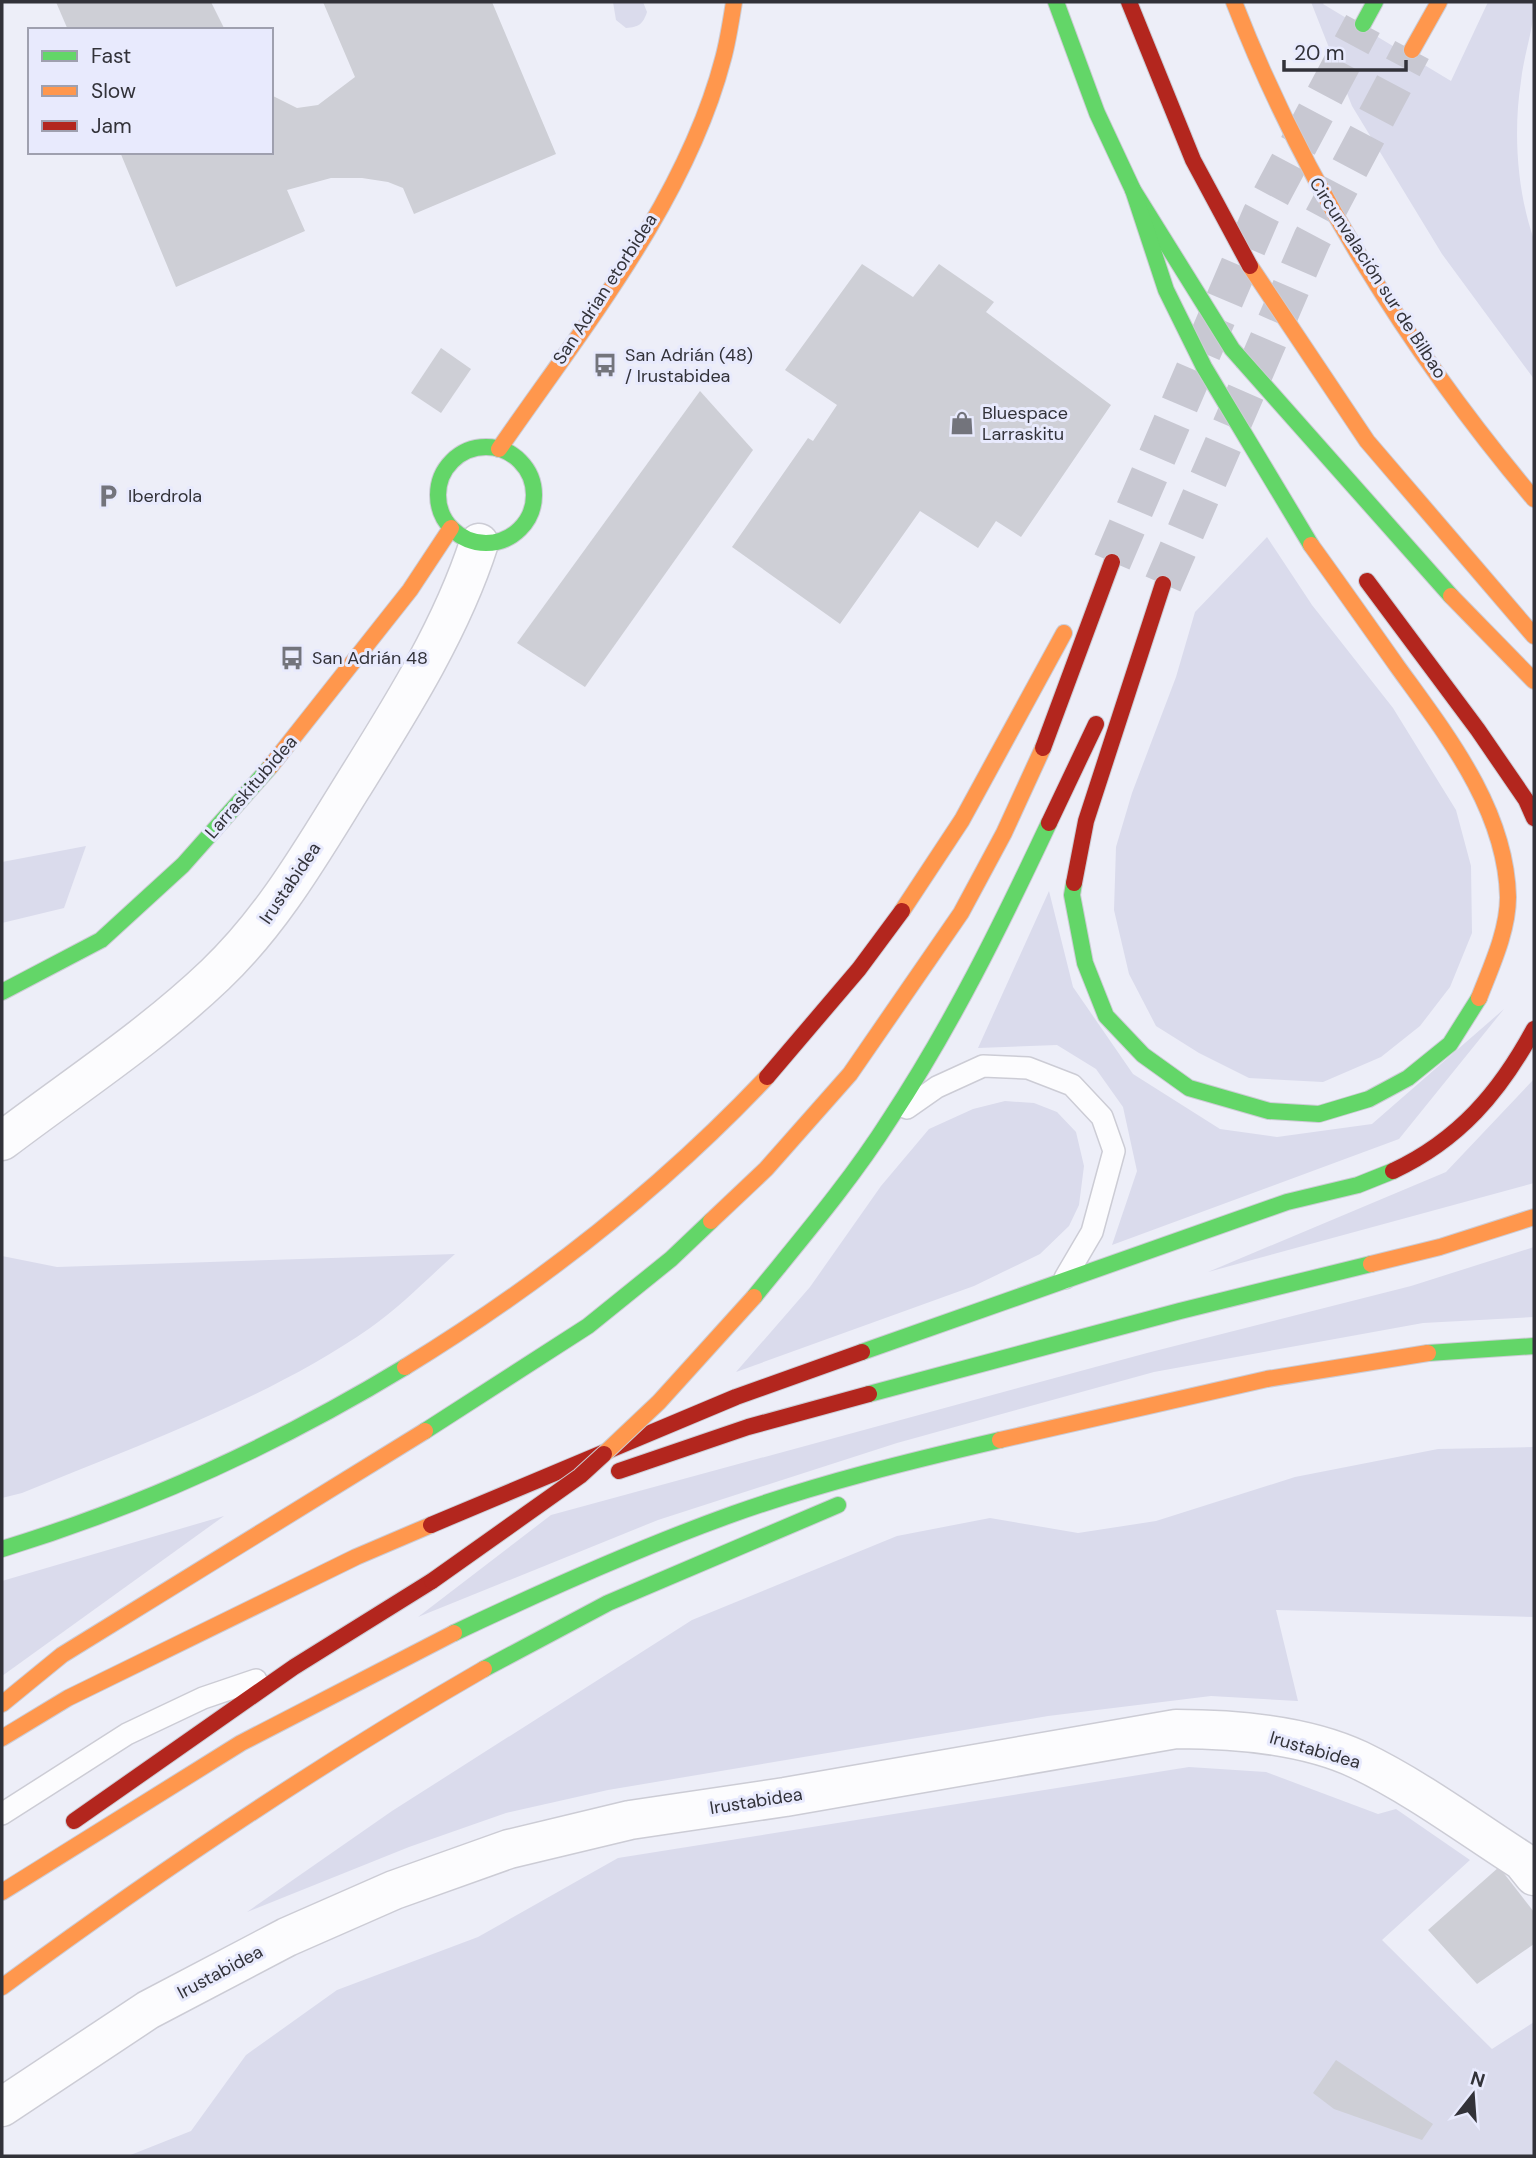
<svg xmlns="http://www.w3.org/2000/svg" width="1536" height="2158" font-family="'DM Sans',sans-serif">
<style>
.green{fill:#dadbec}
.building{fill:#cecfd6}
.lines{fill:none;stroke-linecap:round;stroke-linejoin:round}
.highway-tunnel{stroke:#c8c8d2;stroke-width:38;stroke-dasharray:38 19;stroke-linecap:butt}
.lane-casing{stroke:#ccccd5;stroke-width:24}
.street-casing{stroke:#ccccd5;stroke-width:41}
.fast-casing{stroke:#ccccd5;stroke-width:18}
.slow-casing{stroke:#ccccd5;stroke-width:18}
.jam-casing{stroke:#ccccd5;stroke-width:18}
.lane{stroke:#fcfcfe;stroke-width:21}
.street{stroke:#fcfcfe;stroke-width:38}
.fast{stroke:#63d668;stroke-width:16}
.slow{stroke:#ff974d;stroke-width:16}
.jam{stroke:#b3261e;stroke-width:16}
.slow-bridge-casing{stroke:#ccccd1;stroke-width:18;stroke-linecap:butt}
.jam-bridge-casing{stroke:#ccccd1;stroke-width:18;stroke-linecap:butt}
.slow-bridge{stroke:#ff974d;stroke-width:16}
.jam-bridge{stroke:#b3261e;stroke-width:16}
.labels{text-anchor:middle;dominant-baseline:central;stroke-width:6;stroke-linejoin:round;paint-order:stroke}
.street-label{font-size:18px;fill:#323239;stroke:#e8eafd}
.poi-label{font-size:18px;fill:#323239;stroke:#e8eafd;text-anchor:start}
</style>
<rect width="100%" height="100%" fill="#edeef8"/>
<g class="green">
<path d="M613,2H643L647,12C643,24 639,27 626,28L616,20Z"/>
<path d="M1311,2H1324L1323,4L1451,81L1488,2H1534C1534,30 1524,53 1521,81C1513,132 1517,191 1534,240V379L1442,254L1352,106Z"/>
<path d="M1267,537L1312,605L1393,708L1456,810L1471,866L1472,933L1450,987L1420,1026L1381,1057L1323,1082L1249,1078L1199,1053L1156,1026L1129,974L1114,910L1116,847L1132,793L1176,677L1195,612Z"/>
<path d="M86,846L64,908L2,923V862Z"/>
<path d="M1049,891L1073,987L1133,1074L1220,1129L1277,1137L1372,1124L1504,1009L1399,1139L1112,1245L1137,1171L1123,1107L1096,1069L1057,1045L978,1048Z"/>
<path d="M1534,1079V1183L1208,1272L1446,1172Z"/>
<path d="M1005,1101L1034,1103L1057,1112L1076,1132L1084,1166L1079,1205L1069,1226L1040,1254L974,1286L736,1372L810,1287L881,1186L929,1129L973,1109Z"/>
<path d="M1534,1247V1317L1423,1323L1154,1372L897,1443L658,1520L418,1617L551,1515L1147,1353L1411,1286Z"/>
<path d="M455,1254C427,1279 400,1307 370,1328C268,1399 136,1446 22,1493L2,1498V1256L57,1267Z"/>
<path d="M1534,1447V1617L1276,1610L1298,1701L1211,1696L1048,1716L608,1790L506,1813L409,1847L247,1912L392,1811L692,1620L897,1536L990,1518L1078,1533L1156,1521L1295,1477L1438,1449Z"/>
<path d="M224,1516L2,1676V1581Z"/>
<path d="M1189,1767L1266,1772L1378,1814L1396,1809L1470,1860L1382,1940L1492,2049L1534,2022V2156H128L191,2131L246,2055L337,1990L478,1937L618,1858Z"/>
</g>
<g class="building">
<path d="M56,2H211L225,30H68Z"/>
<path d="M323,2H492L556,154L414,214L403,188L388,182L362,178H331L287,190L305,231L176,287L120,152H271V95L297,108L318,105L355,77Z"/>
<path d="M862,264L913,297L939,264L994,302L986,312L1111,405L1021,537L996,521L978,548L920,511L840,624L732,547L808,438L813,441L837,405L785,370Z"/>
<path d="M441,348L471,369L441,413L411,393Z"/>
<path d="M700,391L753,450L585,687L517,643Z"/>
<path d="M1499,1867L1534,1912V1944L1477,1984L1428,1930Z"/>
<path d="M1336,2060L1433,2124L1422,2140L1334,2109L1313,2093Z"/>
</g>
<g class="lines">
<g class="highway-tunnel">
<path d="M1112,562L1261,215L1363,24"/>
<path d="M1163,584L1312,239L1412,50"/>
</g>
<g class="lane-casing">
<g id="lane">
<path d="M907,1108L937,1087L983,1066L1028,1068L1072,1085L1102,1117L1114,1151L1092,1232L1065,1278"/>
<path d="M2,1814L127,1734L203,1698L256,1680"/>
</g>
</g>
<g class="street-casing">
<g id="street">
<path d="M2,1141C73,1087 150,1037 215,975C272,921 311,853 352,787C400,710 451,630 479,543"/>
<path d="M2,2107L148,2010L287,1937L394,1890L509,1849L630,1820L785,1797L1176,1729C1234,1729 1306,1735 1359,1760C1417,1788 1469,1827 1522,1861L1534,1876"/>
</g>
</g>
<g class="fast-casing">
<g id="fast">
<path d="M1056,2L1097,113L1133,190L1232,349L1451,596"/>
<path d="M1363,24L1375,2"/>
<path d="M1133,190L1166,290L1204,367L1311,545"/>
<circle cx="486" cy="495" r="48"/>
<path d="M1074,883L1072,895L1085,963L1106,1016L1143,1055L1189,1088L1269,1111L1319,1114L1369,1099L1408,1078L1450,1044L1479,998"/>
<path d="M2,992L101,940L183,865L270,767"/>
<path d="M754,1297C801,1239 850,1182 890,1119C952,1025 1001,925 1049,823"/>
<path d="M862,1352L1287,1202L1358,1185L1393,1171"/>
<path d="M1428,1353L1534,1346"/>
<path d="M869,1394L1180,1311L1371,1264"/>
<path d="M425,1431L588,1326L671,1259L711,1221"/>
<path d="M2,1549C142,1506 280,1443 405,1367"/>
<path d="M454,1633C545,1590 638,1548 733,1514C820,1483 910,1461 1000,1440"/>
<path d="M484,1669L608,1603L838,1505"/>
</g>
</g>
<g class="slow-casing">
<g id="slow">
<path d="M1234,2C1304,182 1409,351 1534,499"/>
<path d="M1412,50L1439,2"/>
<path d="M1250,266L1367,441L1534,636"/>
<path d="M499,449C581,330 686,201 723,59C728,41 731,21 734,2"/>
<path d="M1311,545C1340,585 1368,625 1397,666C1446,734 1506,809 1508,897C1508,931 1491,967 1479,998"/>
<path d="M1451,596L1534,681"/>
<path d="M270,767L410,590L451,528"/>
<path d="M902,911L962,820L1064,633"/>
<path d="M711,1221L766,1169L850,1074L961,913L1004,833L1043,748"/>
<path d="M1371,1264L1440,1247L1534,1217"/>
<path d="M405,1367C539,1285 659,1191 767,1077"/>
<path d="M1000,1440L1267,1379L1428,1353"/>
<path d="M2,1704L62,1655L425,1431"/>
<path d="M2,1738L68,1698L356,1557L431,1525"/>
<path d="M2,1892L241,1743L454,1633"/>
<path d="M2,1987C157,1873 317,1765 484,1669"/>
</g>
</g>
<g class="jam-casing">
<g id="jam">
<path d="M1129,2L1193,160L1250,266"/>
<path d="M1367,581L1478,730L1526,800L1534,818"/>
<path d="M1043,748L1112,562"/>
<path d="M1049,823L1096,724"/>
<path d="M1074,883L1086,821L1163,584"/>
<path d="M767,1077L859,969L902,911"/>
<path d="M1393,1171C1459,1140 1500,1092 1534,1029"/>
<path d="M619,1471L748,1427L869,1394"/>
<path d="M431,1525L736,1397L862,1352"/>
<path d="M74,1821L294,1667L432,1581"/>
</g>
</g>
<use href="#lane" class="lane"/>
<use href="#street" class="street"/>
<use href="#fast" class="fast"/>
<use href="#slow" class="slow"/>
<use href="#jam" class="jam"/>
<g class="slow-bridge-casing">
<path id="slow-bridge" d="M604,1454L659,1402L754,1297"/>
</g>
<g class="jam-bridge-casing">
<path id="jam-bridge" d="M432,1581L580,1476L604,1454"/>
</g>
<use href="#slow-bridge" class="slow-bridge"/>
<use href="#jam-bridge" class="jam-bridge"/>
</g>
<defs>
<g id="bus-bare" transform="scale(1.89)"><path d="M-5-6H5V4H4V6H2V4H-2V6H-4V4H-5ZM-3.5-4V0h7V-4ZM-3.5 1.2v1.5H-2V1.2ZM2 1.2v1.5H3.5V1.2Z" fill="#73747c" stroke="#e8eafd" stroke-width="2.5" paint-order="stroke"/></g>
<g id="shop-bare" transform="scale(1.89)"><path d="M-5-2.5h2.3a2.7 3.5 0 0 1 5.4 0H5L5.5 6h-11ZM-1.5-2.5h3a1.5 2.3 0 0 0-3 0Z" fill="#73747c" stroke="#e8eafd" stroke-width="2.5" paint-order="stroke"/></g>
<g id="parking-bare" transform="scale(1.89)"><path d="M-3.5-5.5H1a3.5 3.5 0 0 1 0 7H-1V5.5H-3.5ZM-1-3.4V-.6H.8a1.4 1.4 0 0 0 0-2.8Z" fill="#73747c" stroke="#e8eafd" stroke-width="2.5" paint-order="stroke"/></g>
</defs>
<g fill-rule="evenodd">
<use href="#bus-bare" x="605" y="365"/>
<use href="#shop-bare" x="962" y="423"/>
<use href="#parking-bare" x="108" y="496"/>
<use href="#bus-bare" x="292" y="658"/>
</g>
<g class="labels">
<g class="street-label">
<text transform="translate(1378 278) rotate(57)">Circunvalación sur de Bilbao</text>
<text transform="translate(605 289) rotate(-57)">San Adrian etorbidea</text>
<text transform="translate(251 787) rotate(-49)">Larraskitubidea</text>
<text transform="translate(290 883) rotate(-56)">Irustabidea</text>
<text transform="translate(1315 1750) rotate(16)">Irustabidea</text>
<text transform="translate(756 1801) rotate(-9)">Irustabidea</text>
<text transform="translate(220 1972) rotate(-28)">Irustabidea</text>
</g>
<g class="poi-label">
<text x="625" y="355">San Adrián (48)<tspan x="625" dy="21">/ Irustabidea</tspan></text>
<text x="982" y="413">Bluespace<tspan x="982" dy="21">Larraskitu</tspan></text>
<text x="128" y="496">Iberdrola</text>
<text x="312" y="658">San Adrián 48</text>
</g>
</g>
<rect width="1536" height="2158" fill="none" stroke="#323239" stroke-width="7"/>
<rect x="28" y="28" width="245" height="126" fill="#e8eafd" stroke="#9fa0af" stroke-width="2"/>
<rect x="42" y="51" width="35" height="10" fill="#63d668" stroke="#9fa0af" stroke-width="2"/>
<text x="91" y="63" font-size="21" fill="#323239">Fast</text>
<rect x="42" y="86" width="35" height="10" fill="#ff974d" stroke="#9fa0af" stroke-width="2"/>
<text x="91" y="98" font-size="21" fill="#323239">Slow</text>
<rect x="42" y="121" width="35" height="10" fill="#b3261e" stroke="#9fa0af" stroke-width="2"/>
<text x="91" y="133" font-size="21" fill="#323239">Jam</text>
<g transform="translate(1473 2095) rotate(17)" stroke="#e8eafd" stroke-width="5" paint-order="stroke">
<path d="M0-5L12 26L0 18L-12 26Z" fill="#323239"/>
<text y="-10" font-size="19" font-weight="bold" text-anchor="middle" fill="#323239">N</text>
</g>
<path d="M1284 60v10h122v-10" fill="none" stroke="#323239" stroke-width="3.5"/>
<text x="1294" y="60" font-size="21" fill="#323239" stroke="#e8eafd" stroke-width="5" paint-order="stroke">20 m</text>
</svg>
